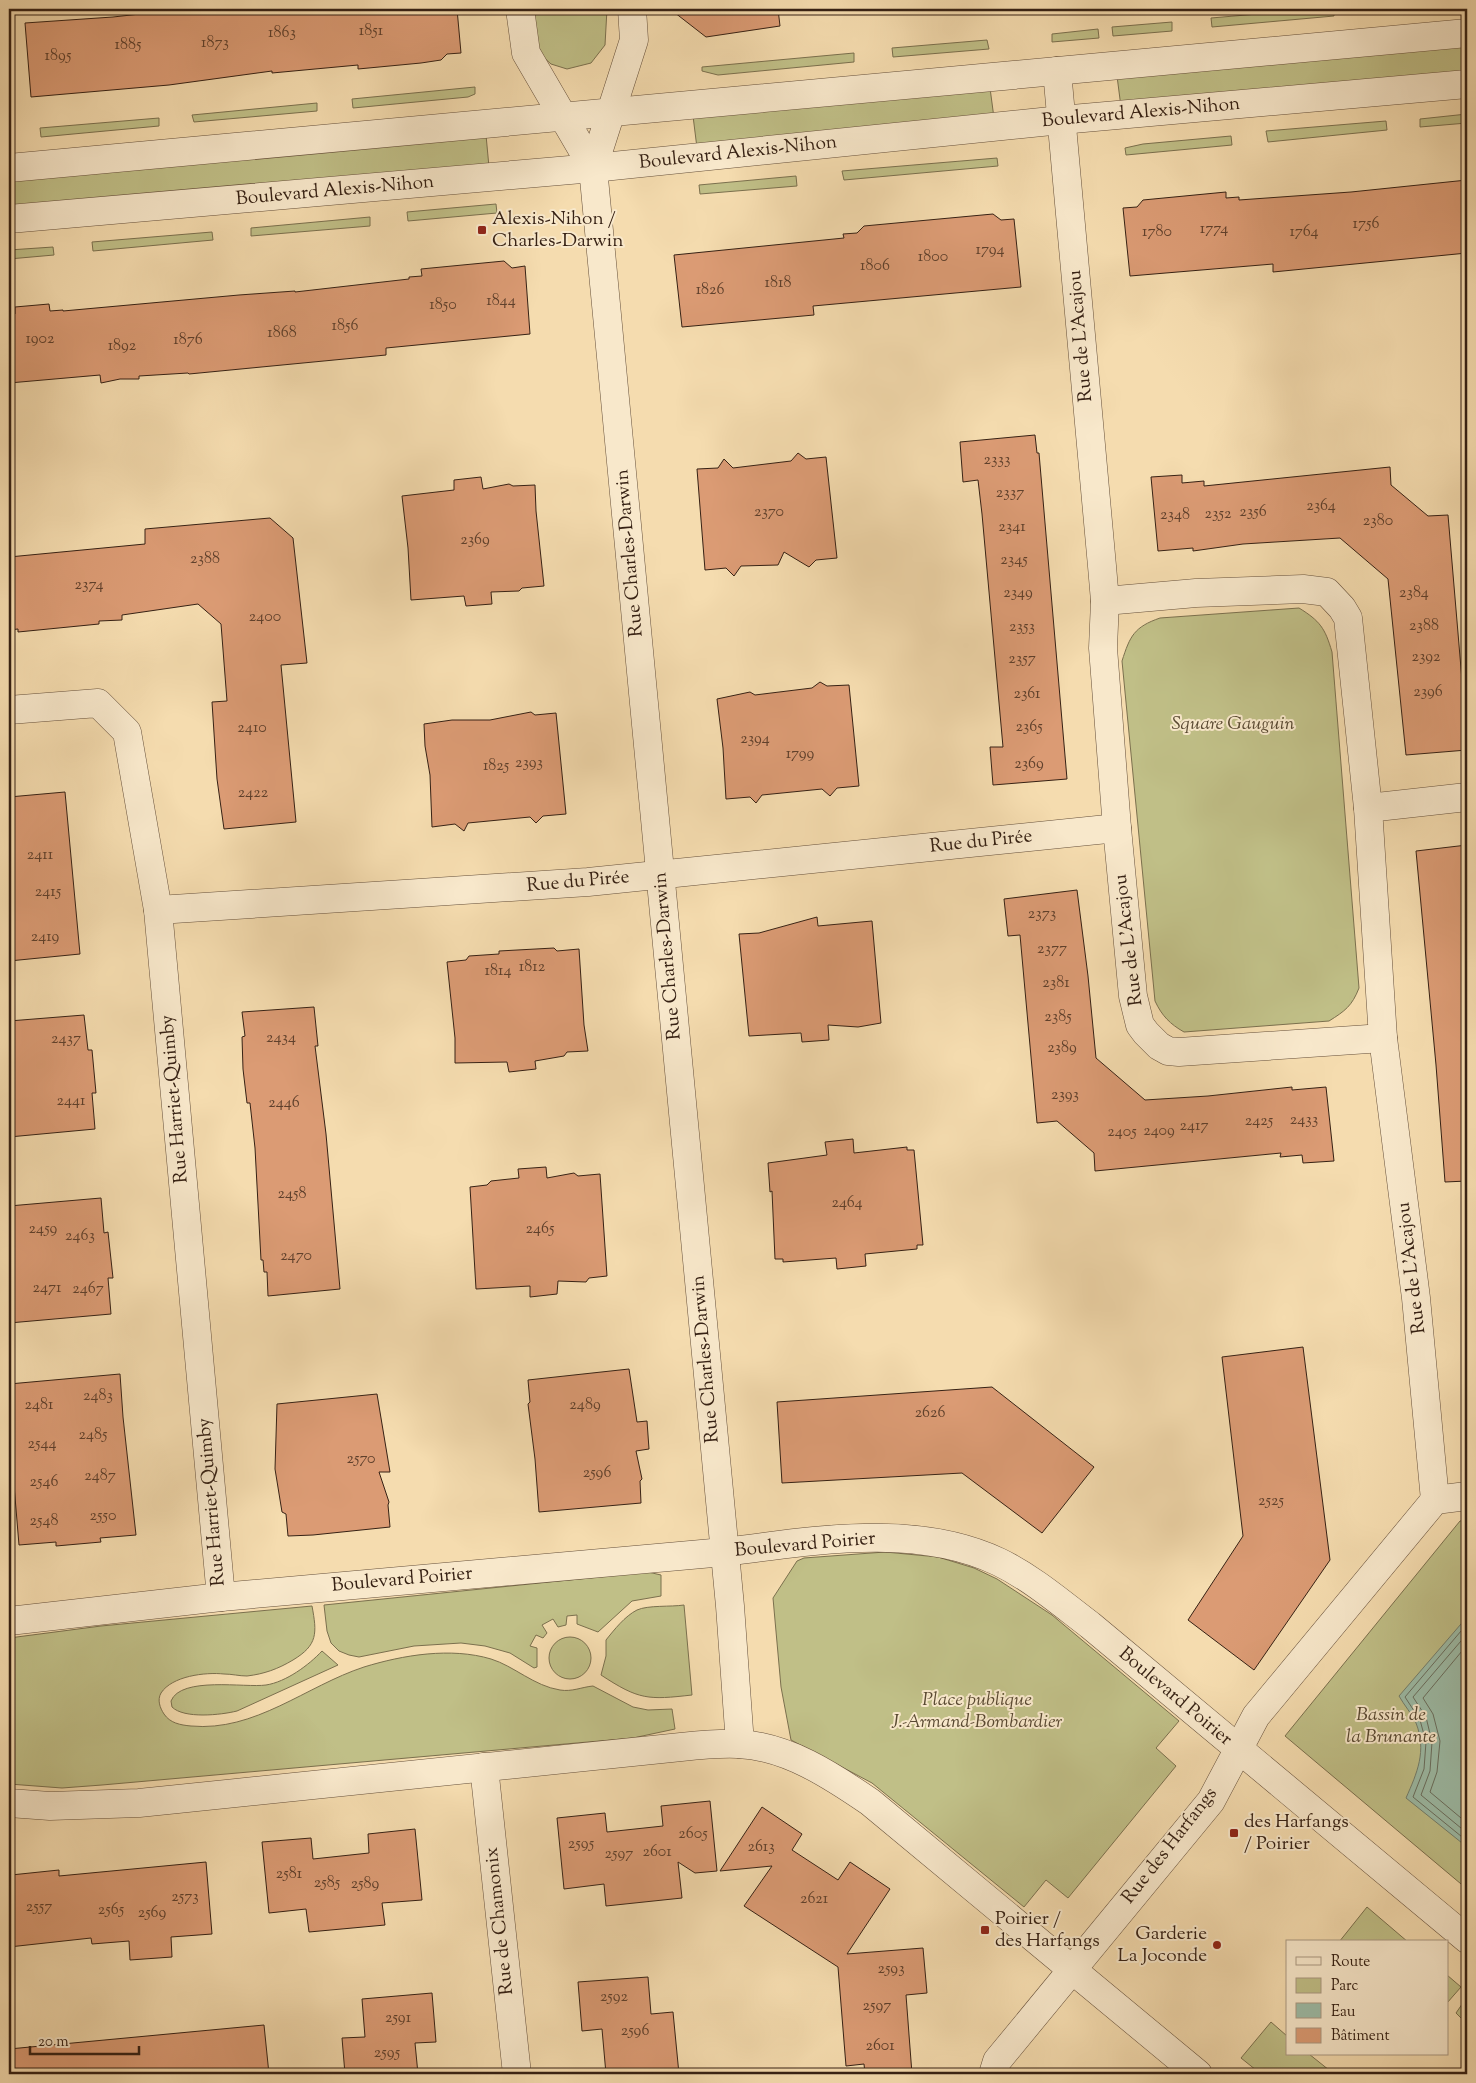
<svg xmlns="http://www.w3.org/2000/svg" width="1476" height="2083" font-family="'Sorts Mill Goudy',serif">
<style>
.green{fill:#c0bf87;stroke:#7b704e}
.water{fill:#9dbca7;stroke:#747e6c}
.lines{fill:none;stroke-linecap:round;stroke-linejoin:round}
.shore{stroke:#6a6e5e;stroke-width:1}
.building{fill:#db9b74;stroke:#362114}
.minor-casing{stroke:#66503b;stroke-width:29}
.minor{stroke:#f8e8cb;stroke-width:28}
.poi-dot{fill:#8f2418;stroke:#f8e8cb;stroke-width:2}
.labels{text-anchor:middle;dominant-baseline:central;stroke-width:4;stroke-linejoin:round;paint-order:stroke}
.number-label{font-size:16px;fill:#5f402c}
.street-label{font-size:19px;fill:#362114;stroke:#f8e8cb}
.poi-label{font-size:19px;fill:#362114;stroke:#f8e8cb;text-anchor:start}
.park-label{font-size:19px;font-style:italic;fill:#584831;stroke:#f8e8cb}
</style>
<rect width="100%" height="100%" fill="#f5dcaf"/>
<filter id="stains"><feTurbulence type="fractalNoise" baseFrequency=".004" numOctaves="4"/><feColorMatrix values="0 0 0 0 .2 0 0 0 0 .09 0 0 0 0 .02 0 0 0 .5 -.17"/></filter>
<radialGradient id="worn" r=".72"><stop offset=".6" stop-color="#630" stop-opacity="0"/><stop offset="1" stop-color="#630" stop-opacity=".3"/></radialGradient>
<g class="green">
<path d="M524,9H607L605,45L591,63L567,69L551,64L541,55Z"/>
<path d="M1316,9H1334V16L1212,27L1211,18Z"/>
<path d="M1172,22V31L1113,36L1112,27Z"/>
<path d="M1098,29L1099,38L1052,42V34Z"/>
<path d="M987,40L989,49L893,57L892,48Z"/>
<path d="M1467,43V75L1121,107L1117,76Z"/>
<path d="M854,53V62L718,75L702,71V67Z"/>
<path d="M475,87V94L468,97L353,108L352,99Z"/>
<path d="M990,88L994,118L697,148L693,116Z"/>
<path d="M317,103V111L194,122L192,115Z"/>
<path d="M1467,114V123L1420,127V119Z"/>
<path d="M159,118V126L41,137L40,128Z"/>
<path d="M1386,121L1387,130L1268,142L1266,131Z"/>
<path d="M486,135L489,167L9,211V181Z"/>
<path d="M1231,136L1232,145L1126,155L1125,148L1143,144Z"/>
<path d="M997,158L998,166L844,180L842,171Z"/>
<path d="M796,176L797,186L700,194L699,185Z"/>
<path d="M496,204L497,213L408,221L407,212Z"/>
<path d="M370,217V226L251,236V228Z"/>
<path d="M212,232L213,240L93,251L92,242Z"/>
<path d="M53,247L54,255L9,259V250Z"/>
<path d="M1299,608C1320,621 1325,628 1332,652L1359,988C1352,1006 1345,1011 1329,1021L1184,1032C1170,1024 1162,1016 1155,1001L1122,661C1130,636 1134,627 1160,618Z"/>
<path d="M1467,1520V1889L1285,1736L1460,1521Z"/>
<path d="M885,1552L938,1557L974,1568L997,1579L1052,1615L1179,1721L1156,1748L1176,1766L1068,1898L1046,1880L1024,1907L872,1783L791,1740L781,1687L773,1598L797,1561L804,1558Z"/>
<path d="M648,1572L661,1575V1596L632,1601L598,1632L577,1624V1615L567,1616L566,1625L558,1627L553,1619L542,1625L547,1633L543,1638L536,1635L530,1646L537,1648V1667L534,1668L510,1653L485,1646L461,1643L414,1646L359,1657L349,1655L339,1651L331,1643L327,1631L324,1605Z"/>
<path d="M684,1605L692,1695C648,1700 639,1700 601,1675L606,1656V1640C614,1630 625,1616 637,1610C648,1605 671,1607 684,1605Z"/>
<path d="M312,1606C317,1633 318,1645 293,1660C278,1669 264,1674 247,1676C239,1676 232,1674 224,1674C205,1672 172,1676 161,1693C157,1700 160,1708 164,1714C170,1723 180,1725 191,1726C255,1732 306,1686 364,1667C403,1655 451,1647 491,1659C514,1666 534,1686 560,1690C572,1692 582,1687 593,1686L633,1707L648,1710L672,1709L675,1729L633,1738L102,1785L62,1788L9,1784V1638L101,1626Z"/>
<circle cx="570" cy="1658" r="21"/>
<path d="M322,1651L338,1665L237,1711C221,1715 184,1719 172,1707L171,1701C181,1676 245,1688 266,1685C286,1682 309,1665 322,1651Z"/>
<path d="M1367,1907L1408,1942H1339Z"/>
<path d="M1447,1975L1461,1987L1447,2003Z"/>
<path d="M1467,1997V2024L1456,2013Z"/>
<path d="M1271,2022L1287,2036V2054H1309L1334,2074H1261L1241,2058Z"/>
</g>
<path class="water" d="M1467,1617V1847L1406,1798C1417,1773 1427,1751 1416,1723C1412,1714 1404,1705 1399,1696Z"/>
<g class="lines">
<g class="shore">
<path d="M1467,1624L1405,1697L1420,1720L1426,1742L1424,1769L1413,1797L1467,1841"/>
<path d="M1467,1634L1413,1697L1426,1717L1432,1742L1430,1771L1421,1795L1467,1833"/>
<path d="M1467,1645L1423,1698L1433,1714L1440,1741L1437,1772L1430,1792L1467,1823"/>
</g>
</g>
<g class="building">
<path d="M185,9H457L461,53L447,54L441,60L421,63L358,69V65L272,73V71L169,85L31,97L25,23L113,17Z"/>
<path d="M670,9H778L780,26L706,37Z"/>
<path d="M1467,180V253L1273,272V264L1130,276L1123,208L1137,207L1143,200L1226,192V198L1239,197V200L1351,192Z"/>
<path d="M993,214L1001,220L1014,219L1021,287L813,306L814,315L682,327L674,255L844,238L843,234L857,233L864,226Z"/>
<path d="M504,261L512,268L525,266L530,334L386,348V355L189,374L188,373L139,376V379H120L101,383L100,375L9,383V315L15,314V307L49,304L50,311L63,310V311L239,295L295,291V292L409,279V277L422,276L421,269Z"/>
<path d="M1035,435L1037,453H1039L1067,779L993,785L990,747H1003L982,514L978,480L963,482L960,442Z"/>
<path d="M798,453L806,459L826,457L837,558L816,560L809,567L784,552L778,565L741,566L734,576L726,568L705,570L697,469L718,468L724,459L733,468L791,461Z"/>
<path d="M1390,467L1391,485L1428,516L1448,515L1464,704H1467V750L1406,755L1388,579L1340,538L1243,544L1193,551V548L1158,551L1151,477L1182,475V483L1204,481V486Z"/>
<path d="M481,477L483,489L509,484L513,486L535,485L536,511L544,586L522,588L519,591L491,592L492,604L466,606L464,596L411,600L408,548L402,496L454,490V480Z"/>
<path d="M270,518L293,538L307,663L281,665L296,822L224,829L217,779L212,702L227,701L221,624L198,604L122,615V620L99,621V624L18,632V629L9,630V557L145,544V529Z"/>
<path d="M820,682L827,686L849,685L859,786L837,788L830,796L822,789L762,795L756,803L750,797L726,799L723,748L717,699L750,692L755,695L812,688Z"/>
<path d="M531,712L535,715L556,713L566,814L543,816L536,823L530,817L468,823L464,831L455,824L432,827L430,775L425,746L424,724L452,720H490Z"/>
<path d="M65,792L80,954L9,961V797Z"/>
<path d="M1467,845V1181L1445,1182L1436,1065L1416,851Z"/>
<path d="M1077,890L1088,976L1096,1058L1145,1100L1208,1096L1292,1087V1090L1326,1087L1334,1161L1303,1163L1302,1155L1280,1157L1281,1153L1095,1171L1094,1153L1057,1121L1037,1123L1020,935L1008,936L1004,899Z"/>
<path d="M817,917L818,926L872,921L881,1023L858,1027L828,1025L829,1040L802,1042L801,1033L749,1036L739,934L759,933Z"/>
<path d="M554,948L557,951L579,949L584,1025L588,1051L567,1052L564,1056L535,1061L536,1069L509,1072L507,1062L455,1063V1038L447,962L466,960L469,956L499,954V951Z"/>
<path d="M314,1007L318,1046H315L326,1134L340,1289L268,1296L267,1272H264L263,1260H261L255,1148L250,1103H247L243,1069L242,1037L245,1036L242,1012Z"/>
<path d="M84,1015L88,1050H92L96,1093H92L95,1129L9,1137V1021Z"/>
<path d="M853,1139L854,1153L907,1147V1150H914L923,1245H917V1249L865,1254L866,1266L837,1269L836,1258L783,1262V1259H775L772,1191L770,1192L768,1163L827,1155L825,1142Z"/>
<path d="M546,1167L547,1178L574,1173L578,1176L600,1174L607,1276L589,1278L586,1282L558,1281L557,1294L530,1297V1286L476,1289L470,1187L487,1185L491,1181L519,1178L518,1169Z"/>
<path d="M101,1198L104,1233L108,1232L113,1278H108L111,1314L9,1323V1206Z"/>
<path d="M1303,1347L1330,1560L1254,1670L1188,1620L1243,1536L1222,1357Z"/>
<path d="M629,1369L637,1422L647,1421L649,1449L636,1451L642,1479L640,1481L641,1503L539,1512L535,1459L528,1404L530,1402L528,1380Z"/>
<path d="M120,1374L123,1417L136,1535L100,1538L101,1542L56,1546V1542L19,1545L9,1425V1384Z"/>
<path d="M992,1387L1094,1467L1042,1533L962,1473L782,1483L777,1402Z"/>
<path d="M377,1394L390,1472H379L389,1502L388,1505L390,1527L313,1535L288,1536L286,1514L282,1512L275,1469L277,1404Z"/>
<path d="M710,1801L717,1871L695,1873L678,1862L682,1898L606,1906L604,1884L564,1889L557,1818L605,1813L607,1832L663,1826L661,1806Z"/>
<path d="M762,1807L802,1834L792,1850L838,1880L850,1862L890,1889L847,1954L923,1948L927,1993L906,1995L912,2074H865L864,2064L846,2066L838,1967L744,1906L772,1866L720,1871Z"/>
<path d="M415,1829L422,1900L382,1903L385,1925L309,1932L306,1909L269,1913L262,1842L311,1838L313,1859L369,1853L368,1834Z"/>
<path d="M206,1862L212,1934L171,1937L172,1957L130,1960L129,1941L92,1944L91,1938L9,1947V1895H13L11,1875L59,1870V1876Z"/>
<path d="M648,1977L651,2014L673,2012L679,2074H606L602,2029L582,2031L578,1982Z"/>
<path d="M432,1993L436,2042L415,2043L418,2074H345L342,2038L365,2037L362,1999Z"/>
<path d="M264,2025L269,2074H9V2049Z"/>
</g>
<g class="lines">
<g class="minor-casing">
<g id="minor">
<path d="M520,9L526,53L593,168"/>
<path d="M632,9L634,40L593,168L730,1606L740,1744"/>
<path d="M1057,71L1102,566L1105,601L1103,648L1117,828L1133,996L1140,1025L1146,1033L1159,1046L1168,1051L1179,1052L1383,1038"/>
<path d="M9,168L1467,33"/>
<path d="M9,219L593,168L1061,120L1467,84"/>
<path d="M1105,601L1196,593L1303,589L1327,592L1342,608L1348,618L1368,808L1383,1038L1416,1298L1435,1500"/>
<path d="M9,710L98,703L127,732L158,910L221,1597"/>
<path d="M1368,808L1467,797"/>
<path d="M158,910L588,882L1117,828"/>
<path d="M9,1621L221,1597L724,1552C813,1541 915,1522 999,1562C1032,1578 1061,1603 1090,1625L1467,1939"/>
<path d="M484,1767L517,2074"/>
<path d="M9,1803L50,1806L139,1803L681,1747C700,1745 719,1743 738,1744C787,1746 832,1776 870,1802L1198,2074"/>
<path d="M993,2074L997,2061L1211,1801L1256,1716L1266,1704L1435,1500L1467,1496"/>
</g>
</g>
<use href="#minor" class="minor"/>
</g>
<g class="poi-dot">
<rect x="477" y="225" width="10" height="10" rx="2.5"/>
<rect x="1229" y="1828" width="10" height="10" rx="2.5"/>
<rect x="980" y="1925" width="10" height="10" rx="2.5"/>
<circle cx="1217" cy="1945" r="5"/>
</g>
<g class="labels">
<g class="number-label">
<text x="371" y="31">1851</text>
<text x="282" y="33">1863</text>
<text x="215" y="43">1873</text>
<text x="128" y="45">1885</text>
<text x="58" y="56">1895</text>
<text x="1366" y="224">1756</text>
<text x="1214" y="229">1774</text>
<text x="1157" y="232">1780</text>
<text x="1304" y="232">1764</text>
<text x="990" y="250">1794</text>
<text x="933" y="257">1800</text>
<text x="875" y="266">1806</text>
<text x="778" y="283">1818</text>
<text x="710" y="290">1826</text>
<text x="501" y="301">1844</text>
<text x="443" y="305">1850</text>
<text x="345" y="326">1856</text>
<text x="282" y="333">1868</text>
<text x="40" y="339">1902</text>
<text x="188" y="340">1876</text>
<text x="122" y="346">1892</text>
<text x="997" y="460">2333</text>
<text x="1010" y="493">2337</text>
<text x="1321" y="506">2364</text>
<text x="769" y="512">2370</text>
<text x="1253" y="512">2356</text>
<text x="1218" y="514">2352</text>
<text x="1175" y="515">2348</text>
<text x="1378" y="521">2380</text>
<text x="1012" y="527">2341</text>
<text x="475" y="540">2369</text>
<text x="205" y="559">2388</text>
<text x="1014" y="560">2345</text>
<text x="89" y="585">2374</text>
<text x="1018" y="593">2349</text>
<text x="1414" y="593">2384</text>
<text x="265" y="617">2400</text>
<text x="1424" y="626">2388</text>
<text x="1022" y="627">2353</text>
<text x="1426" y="657">2392</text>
<text x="1022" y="659">2357</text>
<text x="1428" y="692">2396</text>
<text x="1027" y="694">2361</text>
<text x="1029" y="727">2365</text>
<text x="252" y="728">2410</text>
<text x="755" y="739">2394</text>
<text x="800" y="754">1799</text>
<text x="529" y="763">2393</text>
<text x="1029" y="764">2369</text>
<text x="496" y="766">1825</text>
<text x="253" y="793">2422</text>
<text x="40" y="855">2411</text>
<text x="48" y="892">2415</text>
<text x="1042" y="914">2373</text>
<text x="45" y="937">2419</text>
<text x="1052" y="949">2377</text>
<text x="532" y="967">1812</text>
<text x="498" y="971">1814</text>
<text x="1056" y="983">2381</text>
<text x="1058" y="1017">2385</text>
<text x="281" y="1038">2434</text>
<text x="66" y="1039">2437</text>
<text x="1062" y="1048">2389</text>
<text x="1065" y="1095">2393</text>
<text x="71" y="1101">2441</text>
<text x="284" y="1103">2446</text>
<text x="1304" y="1120">2433</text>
<text x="1259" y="1121">2425</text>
<text x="1194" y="1126">2417</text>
<text x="1159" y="1131">2409</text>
<text x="1122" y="1132">2405</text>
<text x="292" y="1194">2458</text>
<text x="847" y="1203">2464</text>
<text x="43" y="1229">2459</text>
<text x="540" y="1229">2465</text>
<text x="80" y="1236">2463</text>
<text x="296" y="1256">2470</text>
<text x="47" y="1288">2471</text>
<text x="88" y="1289">2467</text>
<text x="98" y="1396">2483</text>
<text x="39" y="1405">2481</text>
<text x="585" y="1405">2489</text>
<text x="930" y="1413">2626</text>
<text x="93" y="1435">2485</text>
<text x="42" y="1444">2544</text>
<text x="361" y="1459">2570</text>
<text x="597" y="1473">2596</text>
<text x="100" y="1476">2487</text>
<text x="44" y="1482">2546</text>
<text x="1271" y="1501">2525</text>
<text x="103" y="1516">2550</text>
<text x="44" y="1521">2548</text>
<text x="693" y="1834">2605</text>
<text x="581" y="1844">2595</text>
<text x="761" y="1847">2613</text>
<text x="657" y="1852">2601</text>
<text x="619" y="1854">2597</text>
<text x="289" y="1874">2581</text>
<text x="327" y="1883">2585</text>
<text x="365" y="1884">2589</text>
<text x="185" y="1897">2573</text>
<text x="814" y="1899">2621</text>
<text x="39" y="1907">2557</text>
<text x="111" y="1910">2565</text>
<text x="152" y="1913">2569</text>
<text x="891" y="1969">2593</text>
<text x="614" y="1997">2592</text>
<text x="877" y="2006">2597</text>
<text x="398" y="2018">2591</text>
<text x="635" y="2031">2596</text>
<text x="880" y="2046">2601</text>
<text x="387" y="2053">2595</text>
</g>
<g class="street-label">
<text transform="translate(1141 113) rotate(-5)">Boulevard Alexis-Nihon</text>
<text transform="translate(738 153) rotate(-6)">Boulevard Alexis-Nihon</text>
<text transform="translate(335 191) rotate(-5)">Boulevard Alexis-Nihon</text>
<text transform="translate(1081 336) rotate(-95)">Rue de L'Acajou</text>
<text transform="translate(630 553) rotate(-95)">Rue Charles-Darwin</text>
<text transform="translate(981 842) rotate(-6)">Rue du Pirée</text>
<text transform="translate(578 882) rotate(-5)">Rue du Pirée</text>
<text transform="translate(1129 940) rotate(-97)">Rue de L'Acajou</text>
<text transform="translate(668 956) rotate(-95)">Rue Charles-Darwin</text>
<text transform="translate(175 1099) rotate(-95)">Rue Harriet-Quimby</text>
<text transform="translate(1412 1268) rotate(-97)">Rue de L'Acajou</text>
<text transform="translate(706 1359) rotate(-95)">Rue Charles-Darwin</text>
<text transform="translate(212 1502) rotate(-95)">Rue Harriet-Quimby</text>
<text transform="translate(805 1545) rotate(-5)">Boulevard Poirier</text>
<text transform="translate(402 1580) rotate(-5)">Boulevard Poirier</text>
<text transform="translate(1175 1697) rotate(40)">Boulevard Poirier</text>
<text transform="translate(1170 1846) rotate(-52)">Rue des Harfangs</text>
<text transform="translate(500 1921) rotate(-96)">Rue de Chamonix</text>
</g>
<g class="poi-label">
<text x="492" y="219">Alexis-Nihon /<tspan x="492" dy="22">Charles-Darwin</tspan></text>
<text x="1244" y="1822">des Harfangs<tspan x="1244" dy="22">/ Poirier</tspan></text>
<text x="995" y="1919">Poirier /<tspan x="995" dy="22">des Harfangs</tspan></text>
<text x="1207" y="1934" text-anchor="end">Garderie<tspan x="1207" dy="22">La Joconde</tspan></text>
</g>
<g class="park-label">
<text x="1233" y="724">Square Gauguin</text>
<text x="977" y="1700">Place publique<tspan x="977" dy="22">J.-Armand-Bombardier</tspan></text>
<text x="1391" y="1715">Bassin de<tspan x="1391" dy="22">la Brunante</tspan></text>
</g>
</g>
<rect width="1476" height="2083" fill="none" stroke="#f5dcaf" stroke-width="30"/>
<rect x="10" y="10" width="1456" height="2063" fill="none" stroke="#362114" stroke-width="2.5"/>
<rect x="15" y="15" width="1446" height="2053" fill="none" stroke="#362114"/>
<rect x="1286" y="1940" width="162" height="115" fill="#f8e8cb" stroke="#aa9882"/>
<rect x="1296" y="1957" width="25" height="8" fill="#f8e8cb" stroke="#aa9882"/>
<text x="1331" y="1966" font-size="15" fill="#362114">Route</text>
<rect x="1296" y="1978" width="25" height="15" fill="#c0bf87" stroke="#aa9882"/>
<text x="1331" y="1990" font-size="15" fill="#362114">Parc</text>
<rect x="1296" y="2003" width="25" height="15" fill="#9dbca7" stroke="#aa9882"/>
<text x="1331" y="2016" font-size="15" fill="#362114">Eau</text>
<rect x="1296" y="2028" width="25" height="15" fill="#db9b74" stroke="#aa9882"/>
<text x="1331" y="2040" font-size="15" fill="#362114">Bâtiment</text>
<path d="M30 2046v8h109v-8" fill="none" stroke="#362114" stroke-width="2.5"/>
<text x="38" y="2046" font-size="15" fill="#362114" stroke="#f8e8cb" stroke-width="4" paint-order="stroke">20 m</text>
<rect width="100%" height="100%" filter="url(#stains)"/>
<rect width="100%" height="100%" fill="url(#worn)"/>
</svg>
